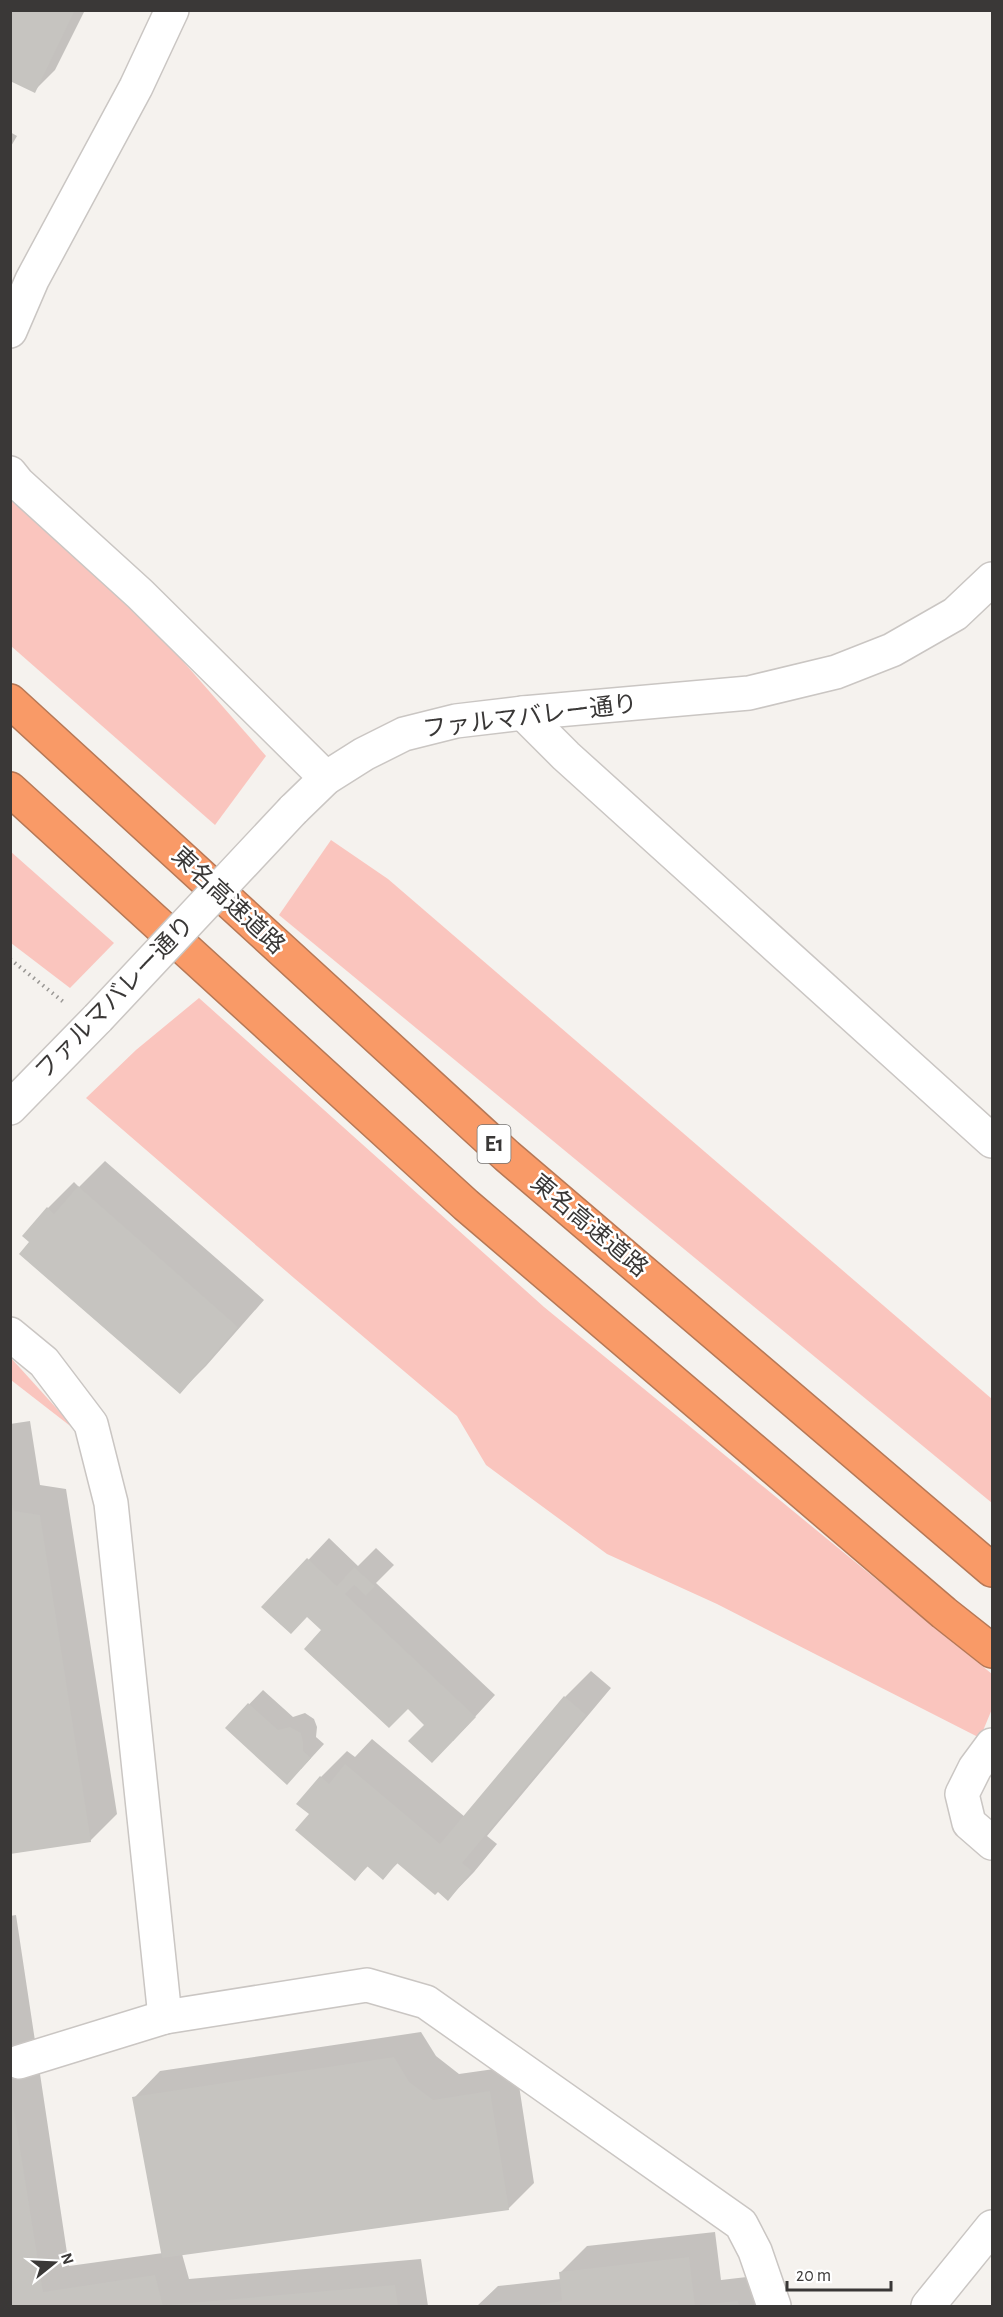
<svg xmlns="http://www.w3.org/2000/svg" width="1003" height="2317" font-family="'Alegreya Sans','Noto Sans JP',sans-serif">
<style>
.green{fill:#fac5be}
.shadow{fill:#0003}
.building{fill:#c6c4c0}
.lines{fill:none;stroke-linecap:round;stroke-linejoin:round}
.minor-casing{stroke:#cac6c3;stroke-width:36}
.highway-casing{stroke:#b67856;stroke-width:36}
.path{stroke:#999794;stroke-width:4;stroke-dasharray:1.5 4.5;stroke-linecap:butt}
.minor{stroke:#fff;stroke-width:33}
.highway{stroke:#f99a67;stroke-width:33}
.minor-bridge-casing{stroke:#cac6c3;stroke-width:36;stroke-linecap:butt}
.minor-bridge{stroke:#fff;stroke-width:33}
.labels{text-anchor:middle;dominant-baseline:central;stroke-width:5;stroke-linejoin:round;paint-order:stroke}
.shield{fill:#fff;stroke:#757473;stroke-width:1.5}
.shield-label{font-size:22px;font-weight:bold;fill:#3a3837}
.street-label{font-size:24px;fill:#3a3837;stroke:#fff}
</style>
<rect width="100%" height="100%" fill="#f5f2ee"/>
<g class="green">
<path d="M10,464L266,756L215,825L11,646Z"/>
<path d="M331,840L388,879L992,1399V1503L279,915Z"/>
<path d="M10,851L114,943L70,988L11,943Z"/>
<path d="M199,998L544,1307L992,1674V1709L980,1738L717,1604L607,1554L486,1465L457,1416L294,1278L86,1098L136,1050Z"/>
<path d="M11,1358L78,1432L11,1380Z"/>
</g>
<g class="shadow">
<path d="M10,10H85L55,70L34,91Z"/>
<path d="M10,132L17,136L10,148Z"/>
<path d="M105,1161L264,1300L206,1366L180,1392L31,1242L48,1208L74,1182L79,1187Z"/>
<path d="M30,1421L40,1485L66,1489L117,1814L90,1841L10,1853V1424Z"/>
<path d="M329,1538L358,1566L376,1548L394,1565L376,1583L495,1695L453,1741L426,1725L307,1615L264,1607Z"/>
<path d="M591,1671L611,1688L487,1836L497,1844L474,1872L448,1899L399,1862L383,1877L369,1865L355,1879L311,1814L321,1777L347,1751L355,1757L372,1739L465,1817L565,1697Z"/>
<path d="M263,1690L293,1717L305,1713L314,1719L317,1727L316,1737L324,1744L301,1769L227,1727Z"/>
<path d="M16,1915L69,2266L163,2253L134,2098L160,2071L421,2032L436,2056L459,2074L516,2066L534,2183L508,2209L182,2254L189,2279L421,2259L428,2306H10V1916Z"/>
<path d="M715,2232L721,2280L764,2275L768,2306H477L498,2286L561,2279L560,2273L587,2246Z"/>
</g>
<g class="building">
<path d="M10,10H75L35,93L10,81Z"/>
<path d="M78,1186L238,1327L180,1394L19,1254L29,1242L22,1236L47,1207L54,1214Z"/>
<path d="M10,1497L14,1511L40,1515L91,1842L10,1854Z"/>
<path d="M307,1558L337,1586L354,1567L375,1586L366,1596L354,1585L345,1594L476,1717L432,1763L408,1741L424,1725L408,1709L389,1728L304,1649L321,1630L307,1617L291,1634L261,1607Z"/>
<path d="M564,1696L586,1715L462,1863L472,1871L448,1901L438,1892L435,1895L397,1863L383,1880L367,1866L355,1881L295,1830L309,1814L296,1804L320,1776L329,1784L345,1764L440,1844Z"/>
<path d="M248,1703L278,1730L290,1727L301,1733L303,1742V1751L311,1758L287,1785L225,1728Z"/>
<path d="M394,2057L409,2082L433,2100L490,2091L509,2210L162,2258L132,2097Z"/>
<path d="M10,2086L43,2292L155,2275L163,2306H10Z"/>
<path d="M689,2257L695,2306H529L562,2301L559,2272Z"/>
<path d="M395,2285L398,2306H166V2305Z"/>
<path d="M738,2301L739,2306H700V2305Z"/>
</g>
<g class="lines">
<g class="minor-casing">
<g id="minor">
<path d="M10,331L32,280L136,87L172,10"/>
<path d="M10,473L18,483L140,594L326,778"/>
<path d="M523,713L566,756L992,1141"/>
<path d="M293,810L326,778L364,754L404,734L456,721L523,713L749,693L836,672L892,650L955,614L992,579"/>
<path d="M10,1108L98,1018"/>
<path d="M10,1334L44,1362L91,1424L111,1503L165,2017"/>
<path d="M992,1745L975,1768L962,1794L969,1823L992,1843"/>
<path d="M19,2062L165,2017L367,1985L426,2002L741,2224L755,2251L774,2306"/>
<path d="M928,2306L992,2227"/>
</g>
</g>
<g class="highway-casing">
<g id="highway">
<path d="M10,701L507,1156L992,1570"/>
<path d="M10,789L466,1205L944,1613L992,1651"/>
</g>
</g>
<path class="path" d="M10,959L66,1004"/>
<use href="#minor" class="minor"/>
<use href="#highway" class="highway"/>
<g class="minor-bridge-casing">
<path id="minor-bridge" d="M98,1018L293,810"/>
</g>
<use href="#minor-bridge" class="minor-bridge"/>
</g>
<g class="labels">
<rect class="shield" x="477.5" y="1125" width="33" height="38" rx="4.5"/>
<g class="shield-label">
<text x="494" y="1144">E1</text>
</g>
<g class="street-label">
<text transform="translate(530 717) rotate(-7)">ファルマバレー通り</text>
<text transform="translate(228 901) rotate(43)">東名高速道路</text>
<text transform="translate(115 998) rotate(-46)">ファルマバレー通り</text>
<text transform="translate(589 1226) rotate(40)">東名高速道路</text>
</g>
</g>
<rect width="1003" height="2317" fill="none" stroke="#3a3837" stroke-width="24"/>
<g transform="translate(54 2263) rotate(72)" stroke="#ffffff" stroke-width="4.5" paint-order="stroke">
<path d="M0-4.5L10 22L0 15L-10 22Z" fill="#3a3837"/>
<text y="-9" font-size="16" font-weight="bold" text-anchor="middle" fill="#3a3837">N</text>
</g>
<path d="M787 2281v9h104v-9" fill="none" stroke="#3a3837" stroke-width="3"/>
<text x="796" y="2281" font-size="18" fill="#3a3837" stroke="#ffffff" stroke-width="4.5" paint-order="stroke">20 m</text>
</svg>
